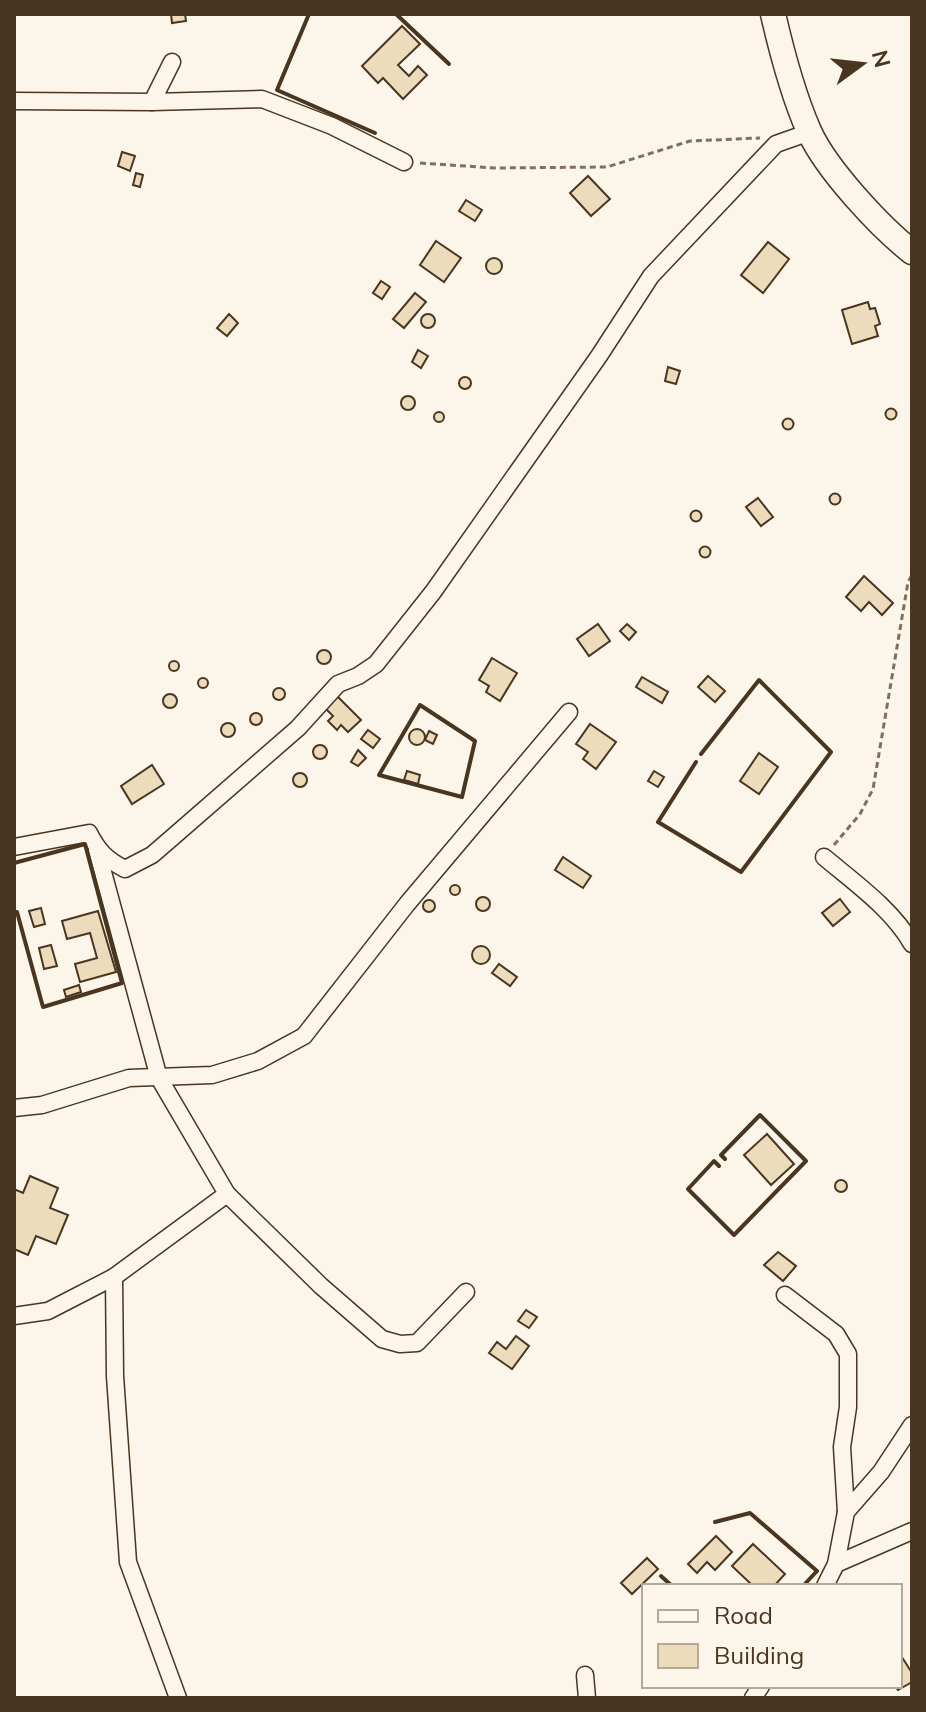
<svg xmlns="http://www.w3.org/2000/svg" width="926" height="1712" font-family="Mulish,sans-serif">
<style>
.building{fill:#ecdcbc;stroke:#4a3520;stroke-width:2}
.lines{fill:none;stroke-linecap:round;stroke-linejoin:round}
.minor-casing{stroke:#4a3520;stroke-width:19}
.primary-casing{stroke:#4a3520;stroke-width:27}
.path{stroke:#7f6f5c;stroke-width:3;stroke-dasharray:6 4;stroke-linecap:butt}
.minor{stroke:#fbf6e9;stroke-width:16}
.primary{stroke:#fbf6e9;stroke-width:24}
.wall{stroke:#4a3520;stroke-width:4}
</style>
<rect width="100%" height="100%" fill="#fbf6e9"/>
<g class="building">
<path d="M171,14H185L186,21L172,23Z"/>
<path d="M402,26L420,44L398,65L409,76L418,66L427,75L403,99L383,78L378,83L362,66Z"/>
<path d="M122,152L135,156L130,171L118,166Z"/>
<path d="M136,173L143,175L140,187L133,185Z"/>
<path d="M588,176L610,199L591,216L570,193Z"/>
<path d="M466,200L482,210L475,221L459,211Z"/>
<path d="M436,241L461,258L444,282L420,265Z"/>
<path d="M768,242L789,259L763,293L741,275Z"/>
<circle cx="494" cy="266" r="8"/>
<path d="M381,281L390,287L382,299L373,293Z"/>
<path d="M415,293L426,302L404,328L393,319Z"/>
<path d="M868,302L870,309L875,308L880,324L875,326L878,336L852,344L842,310Z"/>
<path d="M229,314L238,323L227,336L217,328Z"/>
<circle cx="428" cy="321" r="7"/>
<path d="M418,350L428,356L421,368L412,362Z"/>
<path d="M668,367L680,371L676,384L665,381Z"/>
<circle cx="465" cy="383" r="6"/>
<circle cx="408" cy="403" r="7"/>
<circle cx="891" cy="414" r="5.5"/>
<circle cx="439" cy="417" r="5"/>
<circle cx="788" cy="424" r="5.5"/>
<circle cx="835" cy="499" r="5.5"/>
<path d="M758,498L773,517L761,526L746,507Z"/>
<circle cx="696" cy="516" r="5.5"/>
<circle cx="705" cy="552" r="5.5"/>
<path d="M864,576L893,603L882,615L869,602L861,611L846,597Z"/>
<path d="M598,624L610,641L589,656L577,639Z"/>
<path d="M627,624L636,632L629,640L620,631Z"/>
<circle cx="324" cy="657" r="7"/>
<path d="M492,658L517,673L500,701L486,692L489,686L479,680Z"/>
<circle cx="174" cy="666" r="5"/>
<path d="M708,676L725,691L715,702L698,687Z"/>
<path d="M642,677L668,692L662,703L636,687Z"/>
<circle cx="203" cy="683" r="5"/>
<circle cx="279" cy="694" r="6"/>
<circle cx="170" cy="701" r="7"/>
<path d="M337,696L361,720L348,732L341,725L337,730L328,721L333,716L325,708Z"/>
<circle cx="256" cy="719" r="6"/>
<circle cx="228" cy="730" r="7"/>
<path d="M590,724L616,742L596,769L583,759L588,752L576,744Z"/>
<circle cx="417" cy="737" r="8"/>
<path d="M368,730L380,739L373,748L361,739Z"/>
<path d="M429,731L437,735L433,744L425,740Z"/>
<circle cx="320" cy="752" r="7"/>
<path d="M358,750L366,758L358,766L351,762Z"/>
<path d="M759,753L778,767L759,794L740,781Z"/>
<path d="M152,765L164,784L132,804L121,786Z"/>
<path d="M407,771L420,775L418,784L404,780Z"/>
<path d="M654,771L664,777L658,787L648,781Z"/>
<circle cx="300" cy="780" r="7"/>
<path d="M563,857L591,876L583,888L555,870Z"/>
<circle cx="455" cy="890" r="5"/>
<circle cx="483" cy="904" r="7"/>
<path d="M840,899L850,912L833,926L822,913Z"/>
<circle cx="429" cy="906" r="6"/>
<path d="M41,908L45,924L34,927L29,911Z"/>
<path d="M98,911L116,972L80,982L75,964L97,958L90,933L67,939L62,921Z"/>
<path d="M51,945L57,966L44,969L39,948Z"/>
<circle cx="481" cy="955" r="9"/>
<path d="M499,964L517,977L510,986L492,973Z"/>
<path d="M79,985L81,992L66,997L64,990Z"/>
<path d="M767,1134L794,1164L771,1185L744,1155Z"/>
<path d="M30,1176L58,1188L50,1208L68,1215L56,1244L36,1236L28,1255L14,1249V1189L23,1193Z"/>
<circle cx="841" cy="1186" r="6"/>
<path d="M778,1252L796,1266L783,1281L764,1265Z"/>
<path d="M526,1310L537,1317L529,1328L518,1321Z"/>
<path d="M516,1336L529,1346L512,1369L489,1353L497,1342L506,1349Z"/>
<path d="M716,1536L732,1552L715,1570L707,1562L697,1573L688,1564Z"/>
<path d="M753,1544L785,1574L774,1586H753L732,1566Z"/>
<path d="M647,1558L658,1569L632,1594L621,1583Z"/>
<path d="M900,1654L912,1673V1682L898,1690L895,1686H900Z"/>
</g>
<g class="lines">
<g class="minor-casing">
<g id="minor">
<path d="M172,62L152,102L262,99L332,126L404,162"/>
<path d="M14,101L152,102"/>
<path d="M14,847L89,833C98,851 107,860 125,869L152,855L174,836L298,728L338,684L358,676L376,664L433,592L599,356L651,276L776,144L810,132"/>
<path d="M824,857C855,883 892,909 912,944"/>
<path d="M14,1108L42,1105L129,1078L212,1075L258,1061L304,1036L407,904L569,712"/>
<path d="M227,1194L321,1286L382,1339L400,1344L417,1343L466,1292"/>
<path d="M114,1277L115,1376L128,1562L178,1698"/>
<path d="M785,1295L836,1334L848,1354V1407L842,1447L846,1512"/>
<path d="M14,1316L48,1311L114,1277L227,1194L159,1078L97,850"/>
<path d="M836,1564L912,1531"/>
<path d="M825,1586L836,1564L846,1512L881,1472L912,1425"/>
<path d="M585,1675L587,1698"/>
<path d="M753,1698L761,1686"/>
</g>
</g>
<g class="primary-casing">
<path id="primary" d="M773,14C782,53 793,95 809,131C826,169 880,227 912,252"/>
</g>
<g class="path">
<path d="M420,163L495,168L607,167L690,141L760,138"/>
<path d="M834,845L860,814L873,789L908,582L912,575"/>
</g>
<use href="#minor" class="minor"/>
<use href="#primary" class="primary"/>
<g class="wall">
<path d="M309,14L277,90L375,133"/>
<path d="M396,14L449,64"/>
<path d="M420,705L475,741L462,797L379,775Z"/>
<path d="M696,762L658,822L741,872L831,752L759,680L701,754"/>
<path d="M14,863L85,844L122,983L43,1007L17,912"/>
<path d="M719,1166L714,1161L688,1189L734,1235L806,1161L760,1115L721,1155L725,1159"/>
<path d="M715,1522L750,1513L817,1571L803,1586"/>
<path d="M661,1576L672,1586"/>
</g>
</g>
<rect width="926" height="1712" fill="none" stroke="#4a3520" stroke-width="32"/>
<rect x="642" y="1584" width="260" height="104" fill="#fbf6e9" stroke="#b4a999" stroke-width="2"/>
<rect x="658" y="1610" width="40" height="12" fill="#fbf6e9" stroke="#b4a999" stroke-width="2"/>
<text x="714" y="1624" font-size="24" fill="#4a3520">Road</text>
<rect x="658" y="1644" width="40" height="24" fill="#ecdcbc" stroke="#b4a999" stroke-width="2"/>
<text x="714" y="1664" font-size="24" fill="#4a3520">Building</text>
<g transform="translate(862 64) rotate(75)" stroke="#fbf6e9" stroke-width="6" paint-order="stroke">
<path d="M0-6L14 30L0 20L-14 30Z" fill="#4a3520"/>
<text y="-12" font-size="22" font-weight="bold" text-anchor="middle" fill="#4a3520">N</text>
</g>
</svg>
